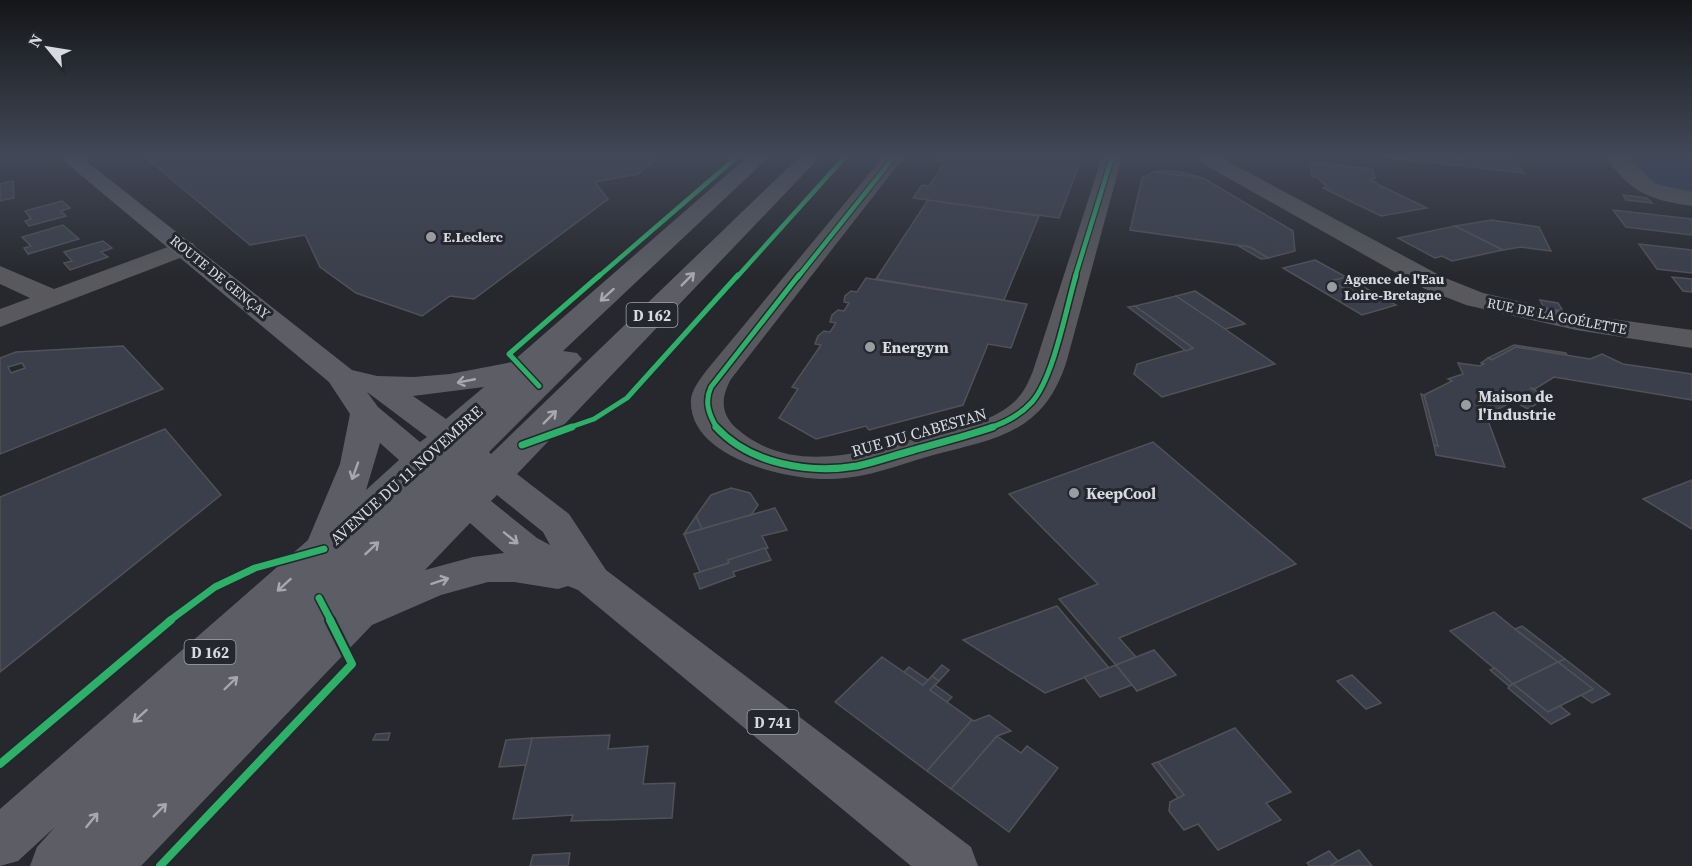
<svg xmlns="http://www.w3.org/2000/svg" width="1692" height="866" font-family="'Source Serif 4',serif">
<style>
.green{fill:#313c60}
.building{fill:#3b3f4b;stroke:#515256;stroke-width:1.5;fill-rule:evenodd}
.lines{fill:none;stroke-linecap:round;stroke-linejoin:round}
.minor{fill:#59595d;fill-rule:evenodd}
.major{fill:#5d5e65;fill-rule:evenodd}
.cycleway-far3-casing{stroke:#25272f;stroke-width:7}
.cycleway-far2-casing{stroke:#25272f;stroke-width:8}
.cycleway-far1-casing{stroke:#25272f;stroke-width:10}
.cycleway-casing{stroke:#25272f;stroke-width:12}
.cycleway-far3{stroke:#2db169;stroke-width:4.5}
.cycleway-far2{stroke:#2db169;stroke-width:5}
.cycleway-far1{stroke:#2db169;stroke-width:7}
.cycleway{stroke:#2db169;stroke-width:8}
.oneway{stroke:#a7a8ae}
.poi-dot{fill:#9a9ca1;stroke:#25272f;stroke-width:2}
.labels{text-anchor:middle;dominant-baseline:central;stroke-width:6;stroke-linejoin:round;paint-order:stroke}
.far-poi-label{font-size:14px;font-weight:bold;fill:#d8dadf;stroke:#25272f;text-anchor:start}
.far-street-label{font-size:14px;fill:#d8dadf;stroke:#25272f}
.shield{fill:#25272f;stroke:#a2a4aa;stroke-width:1.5}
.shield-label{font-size:15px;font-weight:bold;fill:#d8dadf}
.poi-label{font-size:16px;font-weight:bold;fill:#d8dadf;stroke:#25272f;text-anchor:start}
.street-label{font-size:16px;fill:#d8dadf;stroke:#25272f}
</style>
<rect width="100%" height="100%" fill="#27282d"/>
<path class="green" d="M1628,157H1692V194C1656,186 1652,186 1628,157Z"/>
<g class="building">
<path d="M145,157H660L638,174L595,182L608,199L474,299L450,296L422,316L356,293L320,267L305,235L250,245Z"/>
<path d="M941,157H1082L1059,218L913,198L922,185L929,186L945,162L938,161Z"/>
<path d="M1381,157H1458L1462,166Z"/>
<path d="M1458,157H1514L1524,173L1462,166Z"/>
<path d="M1309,162L1372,169L1375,178L1371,179L1379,185L1427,208L1381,216L1323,188L1327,187L1317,177H1312Z"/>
<path d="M1157,171H1177L1203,178L1154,172Z"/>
<path d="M1154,172L1203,178L1293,231L1295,251L1268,258L1250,247L1130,230L1142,178Z"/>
<path d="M13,181L14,198L0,201V184Z"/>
<path d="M1623,195L1647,198L1652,203L1626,200Z"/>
<path d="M928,200L1039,216L1004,300L876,279Z"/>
<path d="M62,201L70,208L61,211L66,216L29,226L25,221L31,219L25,211Z"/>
<path d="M1613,210L1692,219V235L1626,227Z"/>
<path d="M1491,220L1539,227L1551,251L1521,247L1503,250L1455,226Z"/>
<path d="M63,225L79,239L28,254L24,248L31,246L22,237Z"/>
<path d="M1455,226L1503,250L1452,261L1442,256L1435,258L1398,238Z"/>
<path d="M103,241L112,248L101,252L108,257L70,270L64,263L72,261L64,252Z"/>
<path d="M1639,244L1692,250V273L1657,269Z"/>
<path d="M1237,245L1250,247L1268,258L1261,259Z"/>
<path d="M1315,260L1346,277L1331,281L1347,290L1362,286L1396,305L1362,315L1283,268Z"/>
<path d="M1346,277L1362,286L1347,290L1331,281Z"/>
<path d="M1672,277L1692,279V292L1683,291Z"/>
<path d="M866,278L1027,304L1011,348L988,344L963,405L869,430L866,426L816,439L779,418L798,389L792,387L821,345L815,344L818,336L824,331L830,332L836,323L830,322L832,315L838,310L844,311L849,303L844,302L845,296L851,291L857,292Z"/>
<path d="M1195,291L1245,324L1225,329L1176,296Z"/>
<path d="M1176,296L1225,329L1275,364L1162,397L1134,374L1137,364L1193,348L1135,306Z"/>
<path d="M1540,300L1558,303L1563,311L1544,308Z"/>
<path d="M1135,306L1193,348L1186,351L1128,307Z"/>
<path d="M1514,345L1566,353L1567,355L1516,347L1492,360L1488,358Z"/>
<path d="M123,346L163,389L0,454V358L16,352ZM22,363L25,368L11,373L8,367Z"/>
<path d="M1516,347L1590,359L1602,354L1623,364L1692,374V400L1554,377L1535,389L1530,388L1549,397L1528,409L1510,399L1512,402L1486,415L1505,467L1436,455L1434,445L1438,446L1424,395L1452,381L1448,379L1463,374L1458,363L1480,366L1484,364L1481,363L1488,358L1492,360Z"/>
<path d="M1421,394L1424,395L1438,446L1434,445Z"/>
<path d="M165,429L221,495L0,672V497Z"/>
<path d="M1153,442L1296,564L1119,638L1136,657L1116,665L1059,599L1098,584L1009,494Z"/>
<path d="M1692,480V529L1643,499Z"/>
<path d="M731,488L750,493L758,505L751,515L702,529L696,516L711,495Z"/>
<path d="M775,508L787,530L762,536L768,548L728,560L729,563L700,572L684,534Z"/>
<path d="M696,516L702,529L684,534Z"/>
<path d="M765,548L771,560L733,572L735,576L700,589L694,574L729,563L728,560Z"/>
<path d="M1057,606L1109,668L1045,693L963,640Z"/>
<path d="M1494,612L1515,629L1558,662L1513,684L1450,631Z"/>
<path d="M1522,626L1565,659L1558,662L1515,629Z"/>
<path d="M1154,650L1176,675L1137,691L1116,665Z"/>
<path d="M882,657L923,685L932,676L939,681L930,690L972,720L927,771L835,702Z"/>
<path d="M1565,659L1610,694L1592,703L1581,695L1593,689L1558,662Z"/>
<path d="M1558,662L1593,689L1548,712L1513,684Z"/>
<path d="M942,665L949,670L939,681L932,676Z"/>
<path d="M1116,665L1132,685L1100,697L1084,677Z"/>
<path d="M909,667L928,680L923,685L904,672Z"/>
<path d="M1495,668L1513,684L1509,686L1490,670Z"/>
<path d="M1352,675L1381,703L1366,709L1337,681Z"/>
<path d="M1513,684L1548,712L1560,706L1570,714L1551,724L1508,688Z"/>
<path d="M935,685L952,697L947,702L930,690Z"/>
<path d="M989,715L1011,731L997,736L951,789L927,771L972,720L974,721Z"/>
<path d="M1235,728L1291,792L1266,803L1281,820L1218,850L1198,824L1184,830L1169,811L1170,802L1184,795L1158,762Z"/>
<path d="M390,733L388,740H373L376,734Z"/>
<path d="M610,735L608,749L648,746L643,784L675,783L672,818L571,821L573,815L513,819L532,738Z"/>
<path d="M997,736L1021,753L1027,746L1058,768L1009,832L951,789Z"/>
<path d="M532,738L526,765L499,767L506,740Z"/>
<path d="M1158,762L1184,795L1178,798L1152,764Z"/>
<path d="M1359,850L1372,866H1330L1338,861Z"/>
<path d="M1329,851L1338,861L1330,866H1310L1307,863Z"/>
<path d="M570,853L568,866H530L533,855Z"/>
</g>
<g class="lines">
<g class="minor">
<path d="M883,157H904L731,379C721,397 720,413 736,428C792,477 863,452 925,436C955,429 991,423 1014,402C1024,393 1028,383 1033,371L1102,157H1122L1067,360C1044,434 997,438 930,456C898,465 867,478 833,479C789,481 687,458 691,399C692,389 701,378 706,371Z"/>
<path d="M1195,157H1220L1443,277L1483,293L1576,314L1692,330V348L1576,330L1466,305L1425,289L1198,161Z"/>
<path d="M1606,157H1627L1656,184L1692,192V206C1651,200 1630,193 1606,157Z"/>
<path d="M184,241L193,243L196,248L193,253L0,327V309L30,298L0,284V266L54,289Z"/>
</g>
<path class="major" d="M59,157H81L352,370L377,376L414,377L450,374L512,362L747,157H769L563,351L577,353L582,359L489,452L491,454L799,157H820L517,474L569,514L606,570L971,847L978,866H911L578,590L568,586L558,589L514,582H488L441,595L372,625L141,866H30L37,847L55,827L18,861L0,866V809L308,540L340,464L350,414L329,382ZM484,387L446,419L413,396ZM367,392L427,437L420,442L378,407ZM380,443L399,460L366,490ZM497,495L543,532L550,545L537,538L491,501ZM470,523L504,553L473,557L425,570Z"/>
<g class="cycleway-far3-casing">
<g id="cycleway-far3">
<path d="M598,277L737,157"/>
<path d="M737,277L845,157"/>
<path d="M798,277L894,157"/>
<path d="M1075,277L1112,157"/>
</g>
</g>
<g class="cycleway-far2-casing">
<g id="cycleway-far2">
<path d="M539,386L509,354L600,275"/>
<path d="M568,428L594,419L627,398L738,275"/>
<path d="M717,428C709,415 704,402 711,387L799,275"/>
<path d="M989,428C1005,423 1021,414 1032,402C1054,377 1066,308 1076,275"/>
</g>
</g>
<g class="cycleway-far1-casing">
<g id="cycleway-far1">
<path d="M716,427C750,464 809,474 857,466C876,462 895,455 914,450C941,442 967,436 993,427"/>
<path d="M522,445L572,427"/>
<path d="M319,598L331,621"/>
<path d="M169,621L215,587L255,568L324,549"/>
</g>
</g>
<g class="cycleway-casing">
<g id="cycleway">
<path d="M0,764L171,620"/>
<path d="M160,866L352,664L330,620"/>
</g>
</g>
<use href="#cycleway-far3" class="cycleway-far3"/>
<use href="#cycleway-far2" class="cycleway-far2"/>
<use href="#cycleway-far1" class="cycleway-far1"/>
<use href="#cycleway" class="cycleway"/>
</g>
<defs><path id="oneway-shaft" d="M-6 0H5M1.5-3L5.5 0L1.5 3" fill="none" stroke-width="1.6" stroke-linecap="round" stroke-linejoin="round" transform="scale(1.5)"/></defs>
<g class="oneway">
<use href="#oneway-shaft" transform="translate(688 279) rotate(-45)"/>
<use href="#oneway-shaft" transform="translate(607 295) rotate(138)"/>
<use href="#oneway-shaft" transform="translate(466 381) rotate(169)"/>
<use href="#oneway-shaft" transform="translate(550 417) rotate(-45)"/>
<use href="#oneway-shaft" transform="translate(355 471) rotate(110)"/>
<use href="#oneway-shaft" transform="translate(511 538) rotate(39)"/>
<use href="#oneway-shaft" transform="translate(372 548) rotate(-43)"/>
<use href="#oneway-shaft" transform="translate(440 581) rotate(-18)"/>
<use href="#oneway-shaft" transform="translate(284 585) rotate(138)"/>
<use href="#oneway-shaft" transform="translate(231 683) rotate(-44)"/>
<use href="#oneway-shaft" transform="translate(140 716) rotate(138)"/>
<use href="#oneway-shaft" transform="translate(160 810) rotate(-45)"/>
<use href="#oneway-shaft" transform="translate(92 820) rotate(-51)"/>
</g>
<linearGradient id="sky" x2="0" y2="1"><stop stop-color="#151619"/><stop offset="0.56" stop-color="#414857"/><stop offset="1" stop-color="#414857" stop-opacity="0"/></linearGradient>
<rect width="1692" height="278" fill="url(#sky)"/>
<g class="poi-dot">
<circle cx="431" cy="237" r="6"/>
<circle cx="1332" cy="287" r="6"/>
<circle cx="870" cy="347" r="6"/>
<circle cx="1466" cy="405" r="6"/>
<circle cx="1074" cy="493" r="6"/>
</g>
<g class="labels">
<g class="far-poi-label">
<text x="443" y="237">E.Leclerc</text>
<text x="1344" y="279">Agence de l'Eau<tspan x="1344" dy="16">Loire-Bretagne</tspan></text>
</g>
<g class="far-street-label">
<text transform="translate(220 277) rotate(39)">ROUTE DE GENÇAY</text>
<text transform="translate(1557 316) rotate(11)">RUE DE LA GOÉLETTE</text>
</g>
<g class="shield">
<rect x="626.5" y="303" width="51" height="24" rx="4.5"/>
<rect x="184.5" y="640" width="51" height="24" rx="4.5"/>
<rect x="747.5" y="710" width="51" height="24" rx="4.5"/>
</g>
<g class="shield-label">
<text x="652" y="315">D 162</text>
<text x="210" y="652">D 162</text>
<text x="773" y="722">D 741</text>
</g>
<g class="poi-label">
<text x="882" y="347">Energym</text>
<text x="1478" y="396">Maison de<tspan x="1478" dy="18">l'Industrie</tspan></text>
<text x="1086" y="493">KeepCool</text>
</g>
<g class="street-label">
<text transform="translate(919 432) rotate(-16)">RUE DU CABESTAN</text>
<text transform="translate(406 475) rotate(-42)">AVENUE DU 11 NOVEMBRE</text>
</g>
</g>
<g transform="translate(48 48) rotate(300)" stroke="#25272f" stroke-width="4.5" paint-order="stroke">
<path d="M0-4.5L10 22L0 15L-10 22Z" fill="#d8dadf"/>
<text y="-9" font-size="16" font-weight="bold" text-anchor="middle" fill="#d8dadf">N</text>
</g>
</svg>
